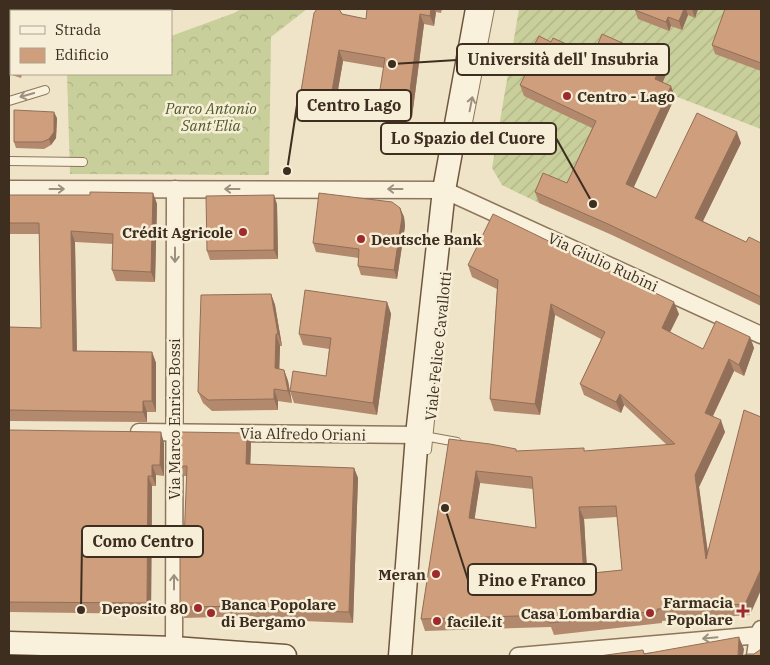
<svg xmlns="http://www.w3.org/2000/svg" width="770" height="665" font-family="'IBM Plex Serif',serif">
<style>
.forest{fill:url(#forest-crowns)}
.garden{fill:url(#garden-furrows)}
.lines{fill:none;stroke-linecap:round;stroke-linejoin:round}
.lane-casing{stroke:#8d765c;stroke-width:10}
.street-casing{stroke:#8d765c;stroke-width:19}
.secondary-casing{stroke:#6f573f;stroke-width:25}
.lane{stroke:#faf1dc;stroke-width:8}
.street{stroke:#faf1dc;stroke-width:16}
.secondary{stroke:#faf1dc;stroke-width:22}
.wall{fill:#b2896c;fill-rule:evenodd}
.shaded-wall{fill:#916f58}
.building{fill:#cf9f7d;stroke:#916f58;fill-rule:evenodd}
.oneway{stroke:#9c907e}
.poi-dot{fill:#9e2a2b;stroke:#f7eed8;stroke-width:2}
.labels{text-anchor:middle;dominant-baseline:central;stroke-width:5;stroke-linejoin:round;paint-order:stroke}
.poi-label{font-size:15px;font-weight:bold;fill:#3d2e20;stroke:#f7eed8;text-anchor:end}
.park-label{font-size:15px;font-style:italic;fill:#4d5a26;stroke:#f7eed8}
.street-label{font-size:15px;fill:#3d2e20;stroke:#f7eed8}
.leader{fill:none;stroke:#3d2e20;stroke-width:2}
.callout-dot{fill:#3d2e20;stroke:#f7eed8;stroke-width:2}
.callout{fill:#f7eed8;stroke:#3d2e20;stroke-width:2}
.callout-label{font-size:16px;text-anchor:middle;font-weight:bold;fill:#3d2e20}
</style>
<defs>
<pattern id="forest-crowns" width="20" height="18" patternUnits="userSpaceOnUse" patternTransform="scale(1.25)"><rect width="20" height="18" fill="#c9cf9b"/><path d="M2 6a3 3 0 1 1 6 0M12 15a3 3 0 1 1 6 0" fill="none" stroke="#aeb285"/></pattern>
<pattern id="garden-furrows" width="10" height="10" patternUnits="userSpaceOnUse" patternTransform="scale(1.25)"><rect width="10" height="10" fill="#c9cf9b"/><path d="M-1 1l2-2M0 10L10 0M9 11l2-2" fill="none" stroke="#aeb285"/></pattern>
</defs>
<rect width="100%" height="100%" fill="#f0e4c8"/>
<path class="forest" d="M241,9H307L271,37L269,175L70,174L67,74H171V36L234,13Z"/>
<path class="garden" d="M519,9H761V129L659,90L571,195L547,184L539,203L502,185L492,168Z"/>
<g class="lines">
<g class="lane-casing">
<g id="lane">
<path d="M9,101L45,90"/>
<path d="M464,143L490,9"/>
<path d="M9,161L83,162"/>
<path d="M424,436L457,442"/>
<path d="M427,450L432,400"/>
</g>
</g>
<g class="street-casing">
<g id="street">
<path d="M9,189L444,190L761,335"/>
<path d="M139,432L417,435"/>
<path d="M174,648L175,189"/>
<path d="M518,656L761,635"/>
<path d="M755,656L758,635L761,629"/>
</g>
</g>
<g class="secondary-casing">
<g id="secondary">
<path d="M9,643L174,648L285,656"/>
<path d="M400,656L417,435L444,190L477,9"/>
</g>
</g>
<use href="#lane" class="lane"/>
<use href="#street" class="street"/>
<use href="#secondary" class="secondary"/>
</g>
<g class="wall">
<path d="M9,9H50L49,10L11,11V74H22L21,78L9,74Z"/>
<path d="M367,9H442L441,13L436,12L434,26L424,24L412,117L382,112L378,102L384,68L343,61L335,107L305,102L301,91L342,14L366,19Z"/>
<path d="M636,9H698L695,18L688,15L682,30L671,26L669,31L638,19L635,10Z"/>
<path d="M761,9V71L715,54L712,45Z"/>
<path d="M551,42L593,56L663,61L667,72L663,82L675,97L634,187L656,198L741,143L703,221L746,242L761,243V306L612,235L539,203L535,192L567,183L592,128L524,96L520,85L532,62L529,55Z"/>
<path d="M57,118L56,138L51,145L44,149L16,148L14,142Z"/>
<path d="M153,193L157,204L155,282L116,281L112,270L113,244L75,242L77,351L152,352L156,363V412H147V422L9,421V327L41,328L39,234H9V195H90Z"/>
<path d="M277,204L278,259L210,260L207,251Z"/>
<path d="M400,208L404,217L405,226L397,279L361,275L358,266L359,258L316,252L313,243Z"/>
<path d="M468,265L679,314L670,332L703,349L750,337L754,348L744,376L734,371L713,416L725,432L699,487L708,552L744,410L750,615L662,621V623L554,635L551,627L425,631L421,619L449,439L517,451H585L667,445L624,405L621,413L584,395L580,384L601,339L555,315L540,415L494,411L490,399L497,289L472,277ZM480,483L533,489L536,528L474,519ZM617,517L622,570L587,573L584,519Z"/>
<path d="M271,294L275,305L282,346H280L279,369L284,370L288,381L292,403L278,401V410L212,411L203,403L198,392Z"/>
<path d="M387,302L391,314L377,415L294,403L290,391L326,376L329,349L303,345L299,334Z"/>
<path d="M9,430L164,443V476L156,475V486H152L151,614L9,612Z"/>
<path d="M247,433L251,443L250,464L354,468L358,478L353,623L254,619L253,616L184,618L180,607L184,542L187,476H184L181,466Z"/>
</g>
<g class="shaded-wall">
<path d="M431,9H434L436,12L434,26L430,16Z"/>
<path d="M684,9H686L688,15L682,30L679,21Z"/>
<path d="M692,9H698L695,18Z"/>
<path d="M420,14L424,24L412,117L408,106Z"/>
<path d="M668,17L671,26L669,31L666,22Z"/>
<path d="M339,50L343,61L335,107L331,97Z"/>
<path d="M663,61L667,72L659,90L655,79Z"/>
<path d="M671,86L675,97L630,195L626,184Z"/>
<path d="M54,112L57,118L56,138L51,145L49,139Z"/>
<path d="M737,132L741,143L699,229L695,218Z"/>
<path d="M153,193L157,204L155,282L151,272Z"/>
<path d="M274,195L277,204L278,259L274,250Z"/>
<path d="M400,208L404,217L405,226L397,279L394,270Z"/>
<path d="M71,231L75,242L77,362L73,351Z"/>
<path d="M271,294L275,305L282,346L278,334Z"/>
<path d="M387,302L391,314L377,415L373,403Z"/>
<path d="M674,302L679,314L666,340L662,328Z"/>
<path d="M551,304L555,315L540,415L535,404Z"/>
<path d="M276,334L280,346L279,380L275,368Z"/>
<path d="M750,337L754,348L744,376L739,365Z"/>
<path d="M152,352L156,363V412L152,401Z"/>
<path d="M729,359L734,371L709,424L705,413Z"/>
<path d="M284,370L288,381L292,403L288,391Z"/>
<path d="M274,389L278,401V410L274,399Z"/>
<path d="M620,394L624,405L621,413L616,402Z"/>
<path d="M143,401L147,412V422L143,412Z"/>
<path d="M721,420L725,432L699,487L710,570L706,559L695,475Z"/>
<path d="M161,432L164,443V476L160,465Z"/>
<path d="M247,433L251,443L250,474L246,464Z"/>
<path d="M152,465L156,475V486L152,476Z"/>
<path d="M354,468L358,478L353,623L349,612Z"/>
<path d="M476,471L480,483L473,530L469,518Z"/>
<path d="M148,476L152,486L151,614L147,603Z"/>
<path d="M579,507L584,519L588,585L584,574Z"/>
<path d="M761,569V590L750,615L745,604Z"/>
<path d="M739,637L744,649L743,656H738Z"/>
</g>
<g class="building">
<path d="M9,9H44L52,11H11V65L9,64Z"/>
<path d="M317,9H339L342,14L366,19L367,9H431L430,16L420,14L408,106L378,102L385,58L339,50L331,97L301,91L314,13Z"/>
<path d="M636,9H684L679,21L668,17L666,22L635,10Z"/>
<path d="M725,9H761V63L712,45Z"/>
<path d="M602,34L663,61L655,79L671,86L626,184L656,198L697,113L737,132L695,218L746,242L749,237L761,243V297L608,224L535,192L543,173L567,183L596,121L520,85L534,57L529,55L539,36L551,42L553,38L593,56Z"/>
<path d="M14,110L54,112V132L49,139L42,142H14Z"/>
<path d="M90,192L153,193L151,272L112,270L113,234L71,231L73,351L152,352V401H143V412L9,410V327L41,328L39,223H9V195H90Z"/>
<path d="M319,193L392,202L400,208L402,217L394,270L358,266L359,249L313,243Z"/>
<path d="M274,195V250L207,251L206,196Z"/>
<path d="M493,214L674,302L662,328L703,349L716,321L750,337L739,365L729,359L705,413L721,420L695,475L706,559L744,410L761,417V569L745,604L657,609L658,611L549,623V615L421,619L449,439L490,444L516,449V451L584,448V451L675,444L620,394L616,402L580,384L605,332L551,304L535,404L490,399L498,280L468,265ZM476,471L532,477L536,528L469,518ZM616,506L622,570L584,574L579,507Z"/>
<path d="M305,290L387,302L373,403L290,391L293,371L326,376L331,338L299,334Z"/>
<path d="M271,294L278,334H276L275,368L284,370L288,391L274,389V399L208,400L198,392L201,295Z"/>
<path d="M9,430L161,432L160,465H152V476H148L147,603L9,602Z"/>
<path d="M181,432L247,433L246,464L354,468L349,612L251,609V606L180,607V542H184L187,466H181Z"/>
<path d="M739,637L738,656H599L643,650L644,654Z"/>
<path d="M761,649V656H742L748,654H754Z"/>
</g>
<defs><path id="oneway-shaft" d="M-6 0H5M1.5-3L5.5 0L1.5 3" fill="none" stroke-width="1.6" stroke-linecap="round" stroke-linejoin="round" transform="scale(1.25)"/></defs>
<g class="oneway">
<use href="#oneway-shaft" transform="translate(27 95) rotate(164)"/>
<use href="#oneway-shaft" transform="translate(471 104) rotate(-79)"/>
<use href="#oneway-shaft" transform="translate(57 189)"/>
<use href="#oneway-shaft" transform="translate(232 189) rotate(-180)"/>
<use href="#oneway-shaft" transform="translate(395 189) rotate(-180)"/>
<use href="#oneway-shaft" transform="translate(175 255) rotate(90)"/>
<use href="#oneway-shaft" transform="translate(174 582) rotate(-90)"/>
<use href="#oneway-shaft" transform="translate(710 638) rotate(175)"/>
</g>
<g class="poi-dot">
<circle cx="567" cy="96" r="5"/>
<circle cx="243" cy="232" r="5"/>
<circle cx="361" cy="239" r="5"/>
<circle cx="436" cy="574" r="5"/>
<circle cx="198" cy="608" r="5"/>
<path d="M740.5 603.5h5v5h5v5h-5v5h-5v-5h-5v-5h5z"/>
<circle cx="211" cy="613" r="5"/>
<circle cx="650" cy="613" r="5"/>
<circle cx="437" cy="621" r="5"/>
</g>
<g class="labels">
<g class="poi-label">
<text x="577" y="96" text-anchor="start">Centro - Lago</text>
<text x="233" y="232">Crédit Agricole</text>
<text x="371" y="239" text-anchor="start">Deutsche Bank</text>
<text x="426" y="574">Meran</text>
<text x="733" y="602">Farmacia<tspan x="733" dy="17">Popolare</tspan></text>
<text x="221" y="604" text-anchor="start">Banca Popolare<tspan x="221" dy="17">di Bergamo</tspan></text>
<text x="188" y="608">Deposito 80</text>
<text x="640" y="613">Casa Lombardia</text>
<text x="447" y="621" text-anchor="start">facile.it</text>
</g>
<g class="park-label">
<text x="211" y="108">Parco Antonio<tspan x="211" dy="17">Sant'Elia</tspan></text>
</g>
<g class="street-label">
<text transform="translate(603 262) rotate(25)">Via Giulio Rubini</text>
<text transform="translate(438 346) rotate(-84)">Viale Felice Cavallotti</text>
<text transform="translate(174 419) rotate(-90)">Via Marco Enrico Bossi</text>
<text transform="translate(303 434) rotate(1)">Via Alfredo Oriani</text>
</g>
</g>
<path class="leader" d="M392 64L457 60M287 171L297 105M593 204L556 138M81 610L82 542M445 508L468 580"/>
<g class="callout-dot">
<circle cx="392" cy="64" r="5"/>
<circle cx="287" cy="171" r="5"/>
<circle cx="593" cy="204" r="5"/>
<circle cx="81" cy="610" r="5"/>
<circle cx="445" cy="508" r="5"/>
</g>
<g class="callout">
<rect x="457" y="44" width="212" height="31" rx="5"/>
<rect x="297" y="90" width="114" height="31" rx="5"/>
<rect x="381" y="123" width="175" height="31" rx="5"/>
<rect x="82" y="526" width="121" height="31" rx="5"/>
<rect x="468" y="564" width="128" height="31" rx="5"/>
</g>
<g class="callout-label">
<text x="563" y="65">Università dell' Insubria</text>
<text x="354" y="111">Centro Lago</text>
<text x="468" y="144">Lo Spazio del Cuore</text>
<text x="143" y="547">Como Centro</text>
<text x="532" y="586">Pino e Franco</text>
</g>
<rect width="770" height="665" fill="none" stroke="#3d2e20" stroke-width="20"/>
<rect x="10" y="10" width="162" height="65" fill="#f7eed8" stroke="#ada18e"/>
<rect x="20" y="26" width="25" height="8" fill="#faf1dc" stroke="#ada18e"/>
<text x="55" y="35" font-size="15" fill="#3d2e20">Strada</text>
<rect x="20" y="48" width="25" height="15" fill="#cf9f7d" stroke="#ada18e"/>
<text x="55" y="60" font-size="15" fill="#3d2e20">Edificio</text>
</svg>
